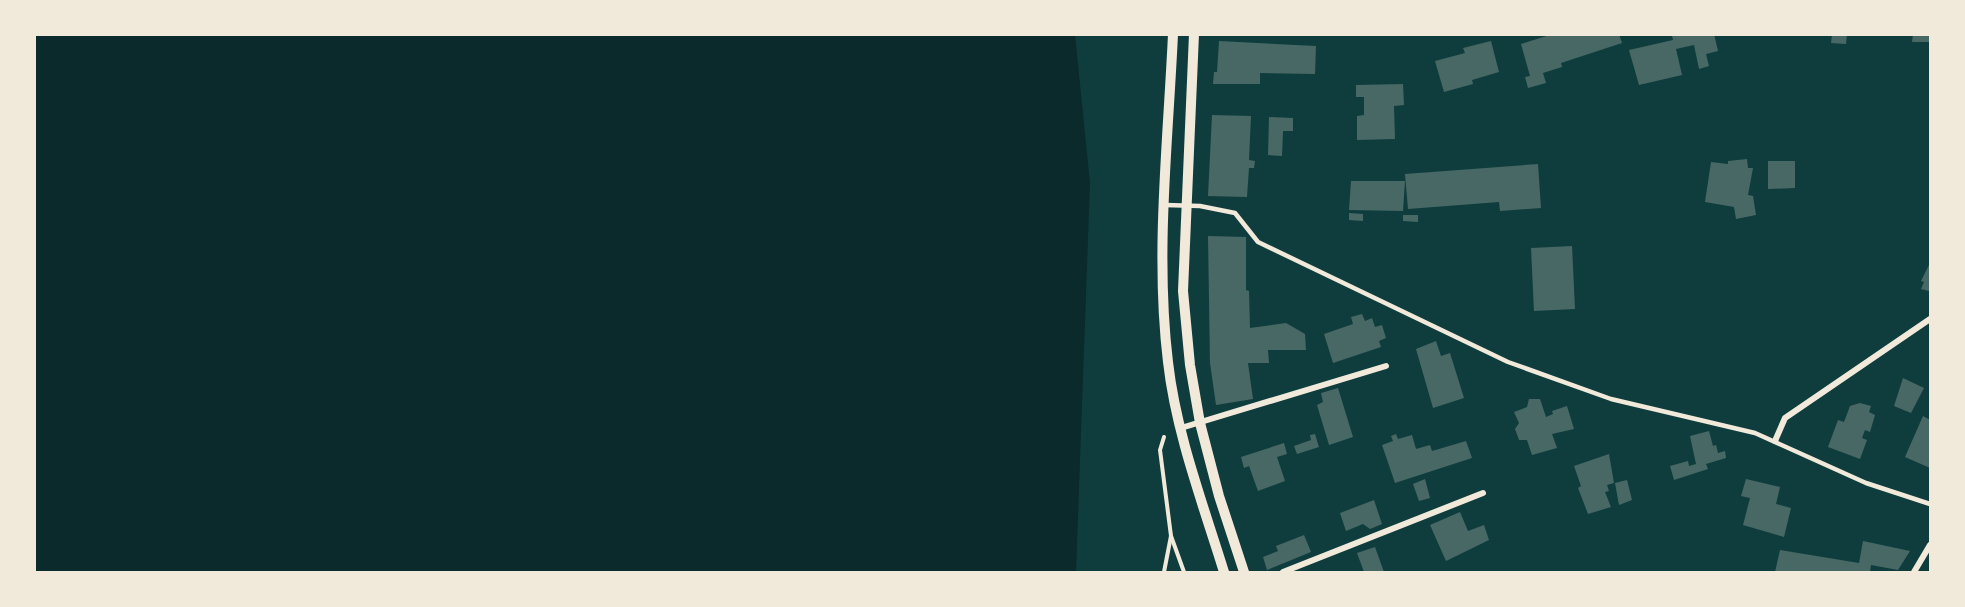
<svg xmlns="http://www.w3.org/2000/svg" width="1965" height="607" font-family="'Golos Text',sans-serif">
<style>
.water{fill:#0a2a2b}
.building{fill:#486865}
.lines{fill:none;stroke-linecap:round;stroke-linejoin:round}
.path{stroke:#f1e9da;stroke-width:4}
.service{stroke:#f1e9da;stroke-width:4.5}
.minor{stroke:#f1e9da;stroke-width:6}
.tertiary{stroke:#f1e9da;stroke-width:10}
</style>
<rect width="100%" height="100%" fill="#0f3d3e"/>
<path class="water" d="M34,35H1075L1090,183L1076,572H35Z"/>
<g class="building">
<path d="M1553,34H1619L1622,43L1561,63L1562,67L1543,73L1546,83L1528,88L1525,77L1530,76L1521,44Z"/>
<path d="M1679,34H1714L1718,51L1706,54L1709,66L1699,69L1694,45L1676,49L1682,75L1639,85L1629,50L1673,40L1672,36Z"/>
<path d="M1832,34H1847L1846,44L1831,43Z"/>
<path d="M1913,34H1930V42H1912Z"/>
<path d="M1219,41L1316,46L1315,74L1260,73V84H1213L1214,72H1217Z"/>
<path d="M1491,41L1499,72L1472,80L1473,84L1444,92L1435,61L1465,53L1463,48Z"/>
<path d="M1403,84L1404,105L1394,106L1395,139L1357,140V116L1364,115V97H1356V85Z"/>
<path d="M1212,115L1251,116L1249,160L1255,161L1254,168H1249L1247,197L1208,196Z"/>
<path d="M1269,117L1293,118V131H1283L1282,156L1268,155Z"/>
<path d="M1747,159L1748,168H1753L1748,195L1753,196L1756,215L1736,219L1734,207L1705,202L1711,162L1728,164V161Z"/>
<path d="M1768,161H1795V188L1768,189Z"/>
<path d="M1538,164L1541,208L1500,211L1499,202L1408,209L1405,174Z"/>
<path d="M1351,181H1405L1403,211L1349,210Z"/>
<path d="M1349,213L1363,214V221L1349,220Z"/>
<path d="M1403,215H1418V222L1403,221Z"/>
<path d="M1208,236L1246,237V290L1249,291L1250,328L1286,323L1305,334L1306,350H1268L1269,363H1248L1253,399L1216,405L1210,363Z"/>
<path d="M1572,246L1575,309L1534,311L1531,248Z"/>
<path d="M1930,263V285L1929,291L1921,289L1924,282L1921,281Z"/>
<path d="M1362,314L1365,321L1372,318L1375,327L1382,325L1386,338L1379,341L1381,347L1333,363L1324,334L1353,324L1351,317Z"/>
<path d="M1436,341L1441,356L1450,353L1464,398L1433,408L1416,349Z"/>
<path d="M1903,378L1924,388L1911,413L1894,406Z"/>
<path d="M1338,388L1353,437L1329,445L1317,405L1323,402L1321,393Z"/>
<path d="M1529,399H1540L1546,417L1553,414L1552,411L1567,406L1574,429L1552,434L1557,448L1532,455L1527,440H1519L1515,429L1519,423L1514,412L1527,407Z"/>
<path d="M1860,403L1871,406L1869,412L1875,415L1870,432L1865,430L1862,438L1867,440L1860,459L1828,447L1838,420L1844,422L1850,406Z"/>
<path d="M1923,416L1930,420V468L1905,457Z"/>
<path d="M1709,431L1713,446L1716,445L1718,453L1725,451L1726,458L1706,464L1708,469L1674,480L1670,466L1688,461L1689,466L1696,464L1690,436Z"/>
<path d="M1315,434L1319,447L1297,454L1294,446L1311,440L1310,435Z"/>
<path d="M1396,434L1398,439L1412,435L1416,449L1430,445L1432,451L1466,441L1472,458L1395,483L1382,445L1393,441L1391,436Z"/>
<path d="M1284,443L1287,454L1277,457L1285,481L1258,491L1249,466L1244,468L1241,457Z"/>
<path d="M1609,454L1614,483L1607,485L1609,491L1605,492L1611,507L1588,514L1578,488L1581,486L1574,466Z"/>
<path d="M1425,479L1430,498L1419,501L1413,484Z"/>
<path d="M1746,479L1780,487L1776,504L1791,508L1784,537L1743,525L1750,498L1741,496Z"/>
<path d="M1627,480L1632,500L1619,505L1615,483Z"/>
<path d="M1374,500L1382,524L1370,529L1363,524L1346,531L1340,513Z"/>
<path d="M1460,512L1468,531L1484,525L1489,540L1446,561L1430,525Z"/>
<path d="M1304,535L1311,552L1267,570L1263,557L1278,551L1276,546Z"/>
<path d="M1863,541L1910,551L1898,570L1871,565L1870,572H1775L1780,550L1859,563Z"/>
<path d="M1375,547L1384,572H1364L1357,553Z"/>
</g>
<g class="lines">
<g class="path">
<path d="M1164,437L1160,450L1171,536L1184,572"/>
<path d="M1164,572L1171,536"/>
</g>
<path class="service" d="M1165,205L1200,206L1235,213L1258,242L1508,362L1611,399L1755,433L1866,483L1930,504"/>
<g class="minor">
<path d="M1181,428L1386,366"/>
<path d="M1775,441L1785,418L1930,319"/>
<path d="M1283,572L1483,493"/>
<path d="M1914,572L1930,545"/>
</g>
<g class="tertiary">
<path d="M1173,34C1168,143 1155,254 1168,362C1176,433 1203,504 1224,572"/>
<path d="M1194,34L1183,291L1190,365L1200,423L1219,496L1244,572"/>
</g>
</g>
<rect width="1965" height="607" fill="none" stroke="#f1e9da" stroke-width="72"/>
</svg>
